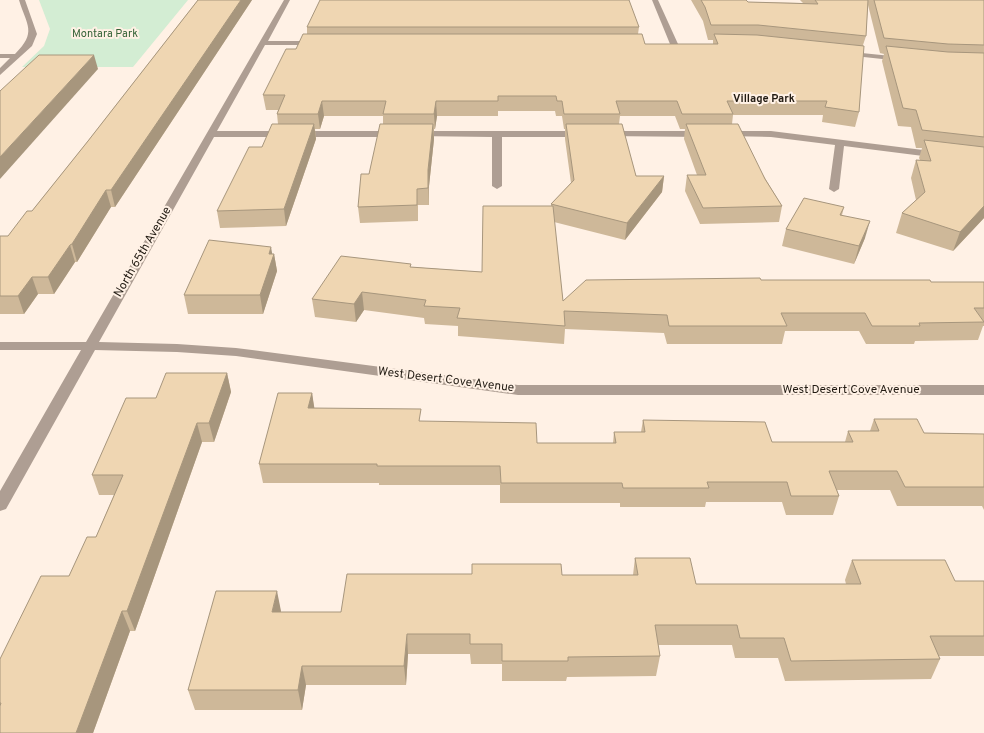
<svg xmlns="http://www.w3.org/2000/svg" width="984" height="733" font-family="Overpass,sans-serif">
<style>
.green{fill:#d3edd3}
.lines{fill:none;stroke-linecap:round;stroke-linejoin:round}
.minor{fill:#ae9e93;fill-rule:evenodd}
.wall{fill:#ceb899}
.shaded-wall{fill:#a7967d}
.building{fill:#efd6b2;stroke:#a7967d}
.labels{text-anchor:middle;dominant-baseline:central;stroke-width:4;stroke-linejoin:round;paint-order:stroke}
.far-park-label{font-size:11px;fill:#366338;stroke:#fff1e5}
.far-neighbourhood-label{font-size:11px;font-weight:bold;fill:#221b13;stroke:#fff1e5}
.street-label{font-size:12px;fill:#221b13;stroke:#fff1e5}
</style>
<rect width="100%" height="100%" fill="#fff1e5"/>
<path class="green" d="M39,0H188L133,67H22L44,46L50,29Z"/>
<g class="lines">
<g class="minor">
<path d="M19,0H25L37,34L32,46L0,75V68L10,58H0V54H15C37,32 27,26 19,0Z"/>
<path d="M284,0H290L268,41H317L321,43L317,45H265L217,131H395L400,134L395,137H214L99,342L177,344L236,348L518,385H984V395H518L236,356L177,352L95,350L6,509L0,511V491L81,350H0V342H86Z"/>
<path d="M652,0H658L678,44L677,46L670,44Z"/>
<path d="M842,51L901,57L905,59L901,61L845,55H842Z"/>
<path d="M417,131H583L588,134L583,137H502V186L497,189L492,186V137L414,136V132Z"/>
<path d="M607,131H703L708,134L703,137L604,136V132Z"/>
<path d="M727,131H771L939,152L944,155L939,158L844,146L839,189L834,192L829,189L835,145L771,137L724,136L722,134Z"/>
</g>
</g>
<g class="wall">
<path d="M198,0H252L115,207H111L77,262H75L54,294H38L24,314H0V236H8L32,211L88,141Z"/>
<path d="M691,0H746L748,2L803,3L800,0H984V218L953,251L896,233L902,213L916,200L911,178L916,160H920L919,158L922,148H916L911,127L898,126L882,61L884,54L880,53L868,5L866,36L863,45L859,112L855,127L822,122L823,115H733L732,124L782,206L779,222L700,224L685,191L687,175H697L684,139L685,129H680L675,116H620L619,124L636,176H664L662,192L625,240L554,222L563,301L761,280L931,282H984V326H983L978,340L915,341L914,344H866L859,331H785L782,344H667L664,333L565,329L564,344L458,336V326L425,324L424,318L364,310L356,322L315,317L312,299L412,267L482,272L551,206V204L571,183L565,139V129H564L562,116H556L555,111H498V116H437L435,129H434V139L429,186V205H418V221L360,223L358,207L369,174L383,124V116H324L320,129H315L316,139L286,226L220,228L217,211L278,124L277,114L278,110H266L263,95L307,34V27H639L638,34L645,44H713V40H708L703,21Z"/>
<path d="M844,207L842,215L865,238L854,264L782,246L786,229Z"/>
<path d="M272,254H274L277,271L263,314H188L184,295Z"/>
<path d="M227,373L231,392L214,442H202L135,631H130L93,733H0V659L69,576L96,537L114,495H99L92,475L156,398Z"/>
<path d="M312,393L314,408L421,422L537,443H613L614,432H641L643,420L772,442H845L848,431H870L874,419L924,433L984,434V510L982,506H897L890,490H837L839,496L833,515H786L782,502H706L705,507H620V503H500V485H379V483H263L259,464Z"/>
<path d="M635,558L696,584H846L845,580L852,560L955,581H984V656H939L940,659L931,679L785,681L778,658H735L732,645H658L660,656L656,676L567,677L566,681H502V664H471L470,654H408L406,685H306L302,710H195L188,690L281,611V612H341L562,575H633Z"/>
</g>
<g class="shaded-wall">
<path d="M241,0H252L115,207L111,190Z"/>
<path d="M94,55L98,69L0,179V157Z"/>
<path d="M322,101L324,116L320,129L318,114Z"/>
<path d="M436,101L437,116L435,129L434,114Z"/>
<path d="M314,124L316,139L286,226L284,209Z"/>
<path d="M433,124L434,139L429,186V205L428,170Z"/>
<path d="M664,176L662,192L625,240L627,223Z"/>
<path d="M106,190L111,207L77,262L72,244Z"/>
<path d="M984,206V218L953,251L960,232Z"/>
<path d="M870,221L865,238L854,264L859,246Z"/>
<path d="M70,245L75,262L54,294L48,277Z"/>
<path d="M271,247L273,258L274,254L277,271L263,314L260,295L269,254Z"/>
<path d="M32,277L38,294L24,314L18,296Z"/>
<path d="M362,292L364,310L356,322L354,304Z"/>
<path d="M227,373L231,392L214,442L209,423Z"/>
<path d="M312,393L315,412L308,408Z"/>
<path d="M197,423L202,442L135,631L127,611Z"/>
<path d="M277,591L281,611L276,632L272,612Z"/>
<path d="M122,611L130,631L93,733H76Z"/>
<path d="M407,634L408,654L406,685L404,666Z"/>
<path d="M302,666L306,685L302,710L298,690Z"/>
</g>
<g class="building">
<path d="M198,0H241L111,190H106L72,244L70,245L48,277H32L18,296H0V236H8L27,211H32L88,141Z"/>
<path d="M320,0H629L639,27H307Z"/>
<path d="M701,0H746L748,2L818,4L815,0H868L866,36L758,25H711L705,7Z"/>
<path d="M874,0H984V45L948,44L884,38Z"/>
<path d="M303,34H642L645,44H718L714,34L757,35L864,46L859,112L825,107L827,101H727L733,114H682L677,101H616L620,114H564L562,101H557L556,96H498V101H436L434,114H383L386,101H322L318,114H277L285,95H263L286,49H296Z"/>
<path d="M886,46L948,52L984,53V137L922,130L916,110L903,108Z"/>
<path d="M39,55H94L0,157V91Z"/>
<path d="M272,124H314L284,209L217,211L249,147H262Z"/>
<path d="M380,124H433L428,170V188L417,189V205L358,207L361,174H369Z"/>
<path d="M566,124H622L636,176H664L627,223L551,204L574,180Z"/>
<path d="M686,124H738L765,179L782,206L703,208L687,175H706Z"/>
<path d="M924,140L984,147V206L960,232L902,213L925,192L916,160L931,161Z"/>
<path d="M804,198L844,207L840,215L870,221L859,246L786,229Z"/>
<path d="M483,206H553L563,301L586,280L760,278L761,280H930L931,282H984V308H974L984,322L919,323L920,326H872L865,313H781L787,326H669L667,315L564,311L565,326L457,318L460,308L424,306L426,300L362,292L354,304L312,299L341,256L411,264L410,267L482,272Z"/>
<path d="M209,240L271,247L269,254H274L260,295H184Z"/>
<path d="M166,373H227L209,423H197L127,611H122L76,733H0V706L1,703H0V659L41,576H69L87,537H96L123,475H92L126,398H156Z"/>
<path d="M278,393H312L308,408L421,409L419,421L536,423L537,443H616L614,432H645L643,420L765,422L772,442H853L848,431H879L874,419H917L924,433L984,434V487H905L897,471H829L839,496H791L787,482H707L709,488H623L622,483H501L500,466H377V464H259Z"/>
<path d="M635,558H690L696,584H861L852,560H945L955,581H984V636H930L940,659L791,661L784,638H740L737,625H655L660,656L568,657V661H502V644H470V634H407L404,666H302L298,690H188L216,591H277L272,612H341L347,574H472V564H561L562,575H638Z"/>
</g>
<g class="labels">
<g class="far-park-label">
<text x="105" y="34">Montara Park</text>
</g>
<g class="far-neighbourhood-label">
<text x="764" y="99">Village Park</text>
</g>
<g class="street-label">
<text transform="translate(143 252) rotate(-60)">North 65th Avenue</text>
<text transform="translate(446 380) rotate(7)">West Desert Cove Avenue</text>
<text x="851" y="390">West Desert Cove Avenue</text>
</g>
</g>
</svg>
